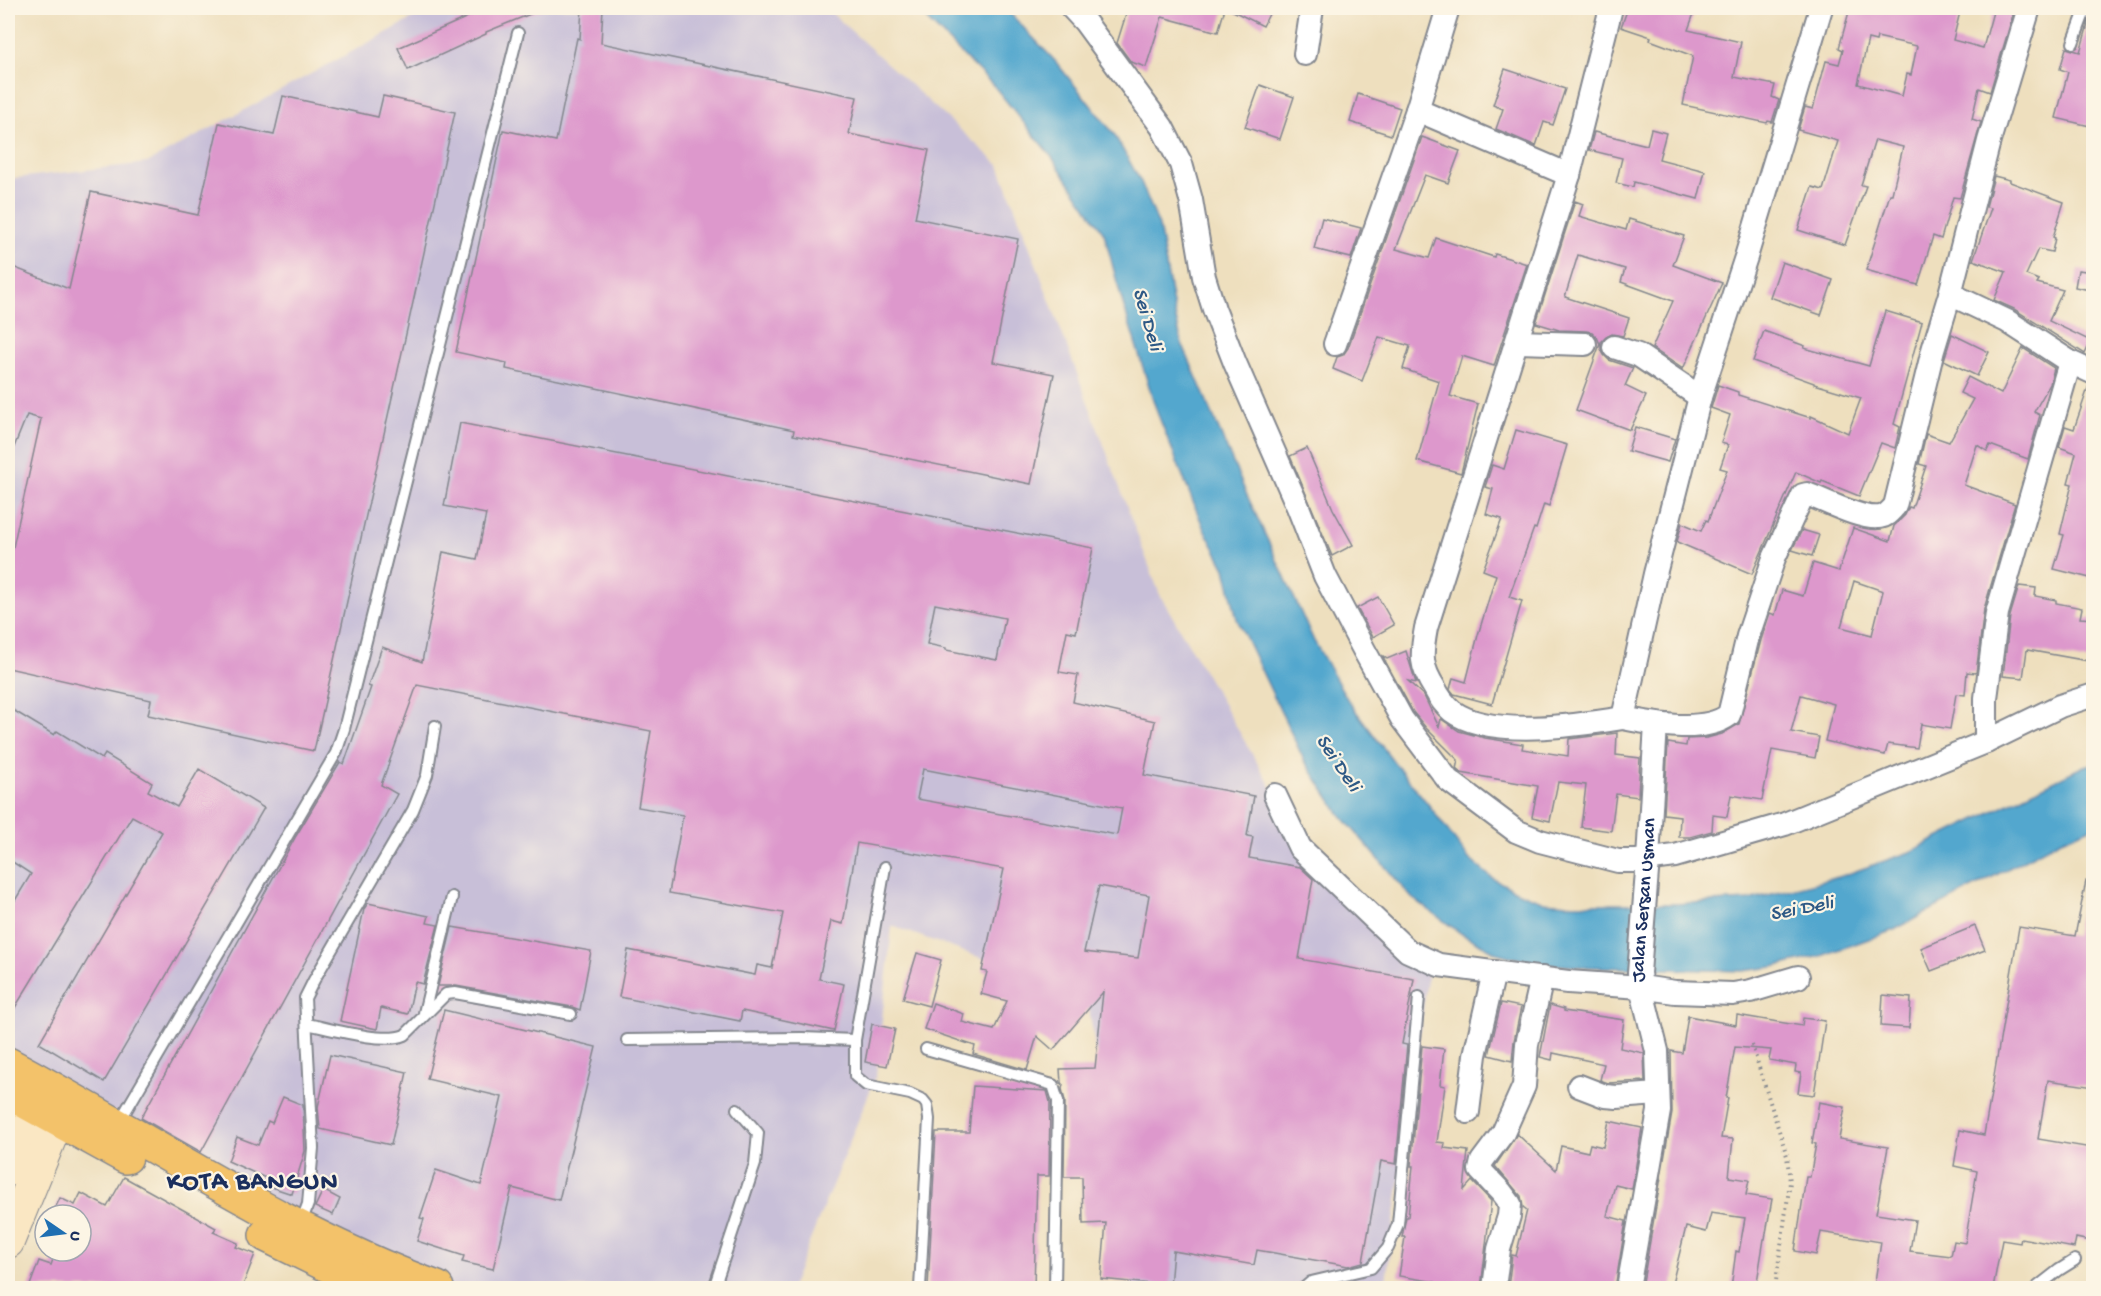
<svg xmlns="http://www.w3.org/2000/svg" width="2101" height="1296" font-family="'Gochi Hand',sans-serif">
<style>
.industrial{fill:#c8bfd8}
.water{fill:#52a7ce;stroke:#366b96;stroke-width:1.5}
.building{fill:#dd98cc;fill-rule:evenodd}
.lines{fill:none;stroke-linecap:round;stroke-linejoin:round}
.lane-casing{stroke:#84878e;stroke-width:14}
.street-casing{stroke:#84878e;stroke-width:26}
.secondary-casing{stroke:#84878e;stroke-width:34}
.highway-casing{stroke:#84878e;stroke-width:36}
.path{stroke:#84878e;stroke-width:4;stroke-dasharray:1.5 4.5;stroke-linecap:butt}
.lane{stroke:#fff;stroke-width:10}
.street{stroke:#fff;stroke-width:22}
.secondary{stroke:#fae7c3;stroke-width:32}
.highway{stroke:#f3c26a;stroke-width:33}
.labels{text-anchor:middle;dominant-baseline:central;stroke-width:4.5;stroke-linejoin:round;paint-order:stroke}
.street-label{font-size:20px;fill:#1b2f5e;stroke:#fcf5e5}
.water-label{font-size:21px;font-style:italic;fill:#2e5985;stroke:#fcf5e5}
.district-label{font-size:26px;font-weight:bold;letter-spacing:1.5px;fill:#1b2f5e;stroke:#fcf5e5}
</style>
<rect width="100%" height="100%" fill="#fcf5e5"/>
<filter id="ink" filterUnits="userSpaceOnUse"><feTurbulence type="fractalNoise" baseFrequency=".0167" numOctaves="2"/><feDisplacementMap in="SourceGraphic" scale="12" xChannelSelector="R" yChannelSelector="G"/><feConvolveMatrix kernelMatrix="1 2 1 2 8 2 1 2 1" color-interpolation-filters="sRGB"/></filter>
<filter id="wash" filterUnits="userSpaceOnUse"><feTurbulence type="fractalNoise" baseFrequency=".008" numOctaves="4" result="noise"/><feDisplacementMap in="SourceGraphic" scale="24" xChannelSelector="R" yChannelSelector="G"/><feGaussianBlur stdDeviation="1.35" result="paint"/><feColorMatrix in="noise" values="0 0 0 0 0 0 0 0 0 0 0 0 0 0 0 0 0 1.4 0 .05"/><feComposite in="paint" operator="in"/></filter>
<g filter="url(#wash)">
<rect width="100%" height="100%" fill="#eedfbe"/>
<path class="industrial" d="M449,8H826L999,165L1160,595L1332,892L1428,973L1385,1288H1133L1087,996L892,926L876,1076L791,1288H456L403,1276L8,1053V179L147,163L425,12Z"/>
<path class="water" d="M915,8H1005L1055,61L1114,134L1141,182L1159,226L1174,310L1181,341L1246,493L1314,641L1349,702L1394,762L1428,804L1469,859L1492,878L1516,891L1544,902L1569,904H1675L1749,900L1842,876L1910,852L2084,766L2093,764V827L2061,840L1894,930L1821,956L1773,967L1743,971L1587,967L1539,964L1497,953L1462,934L1412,898L1340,814L1304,760L1237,619L1225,568L1204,529L1157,412L1121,297L1104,233L1051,156L994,86Z"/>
<g id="blocks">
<g class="building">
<path d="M488,8H545L486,32V34L408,70L398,48Z"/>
<path d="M582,8H603L601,43L857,97L849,134L929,150L915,218L1018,239L993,362L1054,374L1031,484L793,435L794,430L506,369L507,363L456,352L503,130L556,141L577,38L580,39Z"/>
<path d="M1128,8H1225L1218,32L1162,17L1146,67L1131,62L1117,43Z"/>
<path d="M1227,8H1272L1263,26Z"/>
<path d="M1628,8H1696L1688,30L1741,42L1734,77L1775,85L1772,97L1779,100L1772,122L1768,121L1767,123L1683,105L1693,56L1650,40L1651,37L1621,27Z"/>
<path d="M1850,8H1961L1953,40L1983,48L1994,8H2015L1990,92L1979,88L1972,119L1981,122L1960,198L1953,197L1941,239L1933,236L1918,285L1866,270L1890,194H1892L1903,147L1875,140L1861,185L1866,186L1845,245L1798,230L1812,187L1823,190L1838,141L1798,130L1805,107L1813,109L1826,61L1839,64L1843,50L1839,48ZM1877,37L1917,46L1911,75L1907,74L1902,96L1858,84L1868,39L1876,41Z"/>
<path d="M2089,21H2094V127L2056,118L2068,72L2060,69L2066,48L2080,52Z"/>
<path d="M1505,69L1565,89L1553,125L1544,122L1536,146L1496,129L1503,109L1493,105Z"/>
<path d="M1260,85L1294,97L1280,139L1245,127Z"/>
<path d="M1358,94L1400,108L1391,135L1350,122Z"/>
<path d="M283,96L378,117L383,96L455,112L314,751L148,715L151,700L8,668V570L41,419L27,415L8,462V265L69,289L91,192L198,215L219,123L274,135Z"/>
<path d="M1651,129L1666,133L1659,159L1705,171L1698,199L1634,182L1633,187L1616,183L1622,158L1589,150L1594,132L1647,145Z"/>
<path d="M1422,137L1460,151L1448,183L1425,175L1396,249L1429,258L1436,238L1494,257L1495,254L1527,264L1494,366L1462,356L1450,396L1478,404L1461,473L1417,461L1439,381L1403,369L1410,346L1379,337L1362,381L1333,369L1337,357L1343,355L1348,348Z"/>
<path d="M1994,176L2010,180V182L2064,202L2053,237L2055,238L2052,252L2038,249L2026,275L2039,280L2037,283L2063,290L2049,321L2091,341L2085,354L2014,309L1994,300L2006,272L1973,260L1991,208L1986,207Z"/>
<path d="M1575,201L1583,204L1579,216L1626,230L1629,219L1684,236L1673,265L1722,283L1683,369L1652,348L1673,301L1621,282L1625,269L1578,255L1565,297L1629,318L1623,336L1612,334L1606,337L1601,342V349L1604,355L1609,360L1633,368L1625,386L1646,396L1630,430L1576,410L1600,344L1597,337L1592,332L1586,331L1559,330L1536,323Z"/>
<path d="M1322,218L1361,228L1351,258L1314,249Z"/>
<path d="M1782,262L1833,280L1821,315L1770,297Z"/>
<path d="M2078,270L2093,272L2090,290L2075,287Z"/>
<path d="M1885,311L1922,322L1894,424L1900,427L1895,448L1881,443L1859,496L1822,481L1821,483L1796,472L1752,574L1677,542L1682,523L1701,531L1706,520L1708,521L1727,470L1720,468L1728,445L1721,443L1730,415L1711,408L1718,385L1738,392V395L1811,418V416L1848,433L1861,398L1814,384V383L1753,361L1764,331L1805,346L1804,348L1869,366Z"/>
<path d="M1952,334L1989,352L1977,376L1944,360Z"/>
<path d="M2023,348L2054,368L2050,384L2034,412L2040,415L2028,459L1990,445L1987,451L1977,445L1964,485L2015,504L1984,609L1976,673L1967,672L1965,695L1956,694L1950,729L1921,724L1917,748L1888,744L1885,755L1825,741L1834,704L1801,695L1791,732L1819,737L1815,758L1772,750L1762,800L1731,795L1727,817L1713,815L1712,831L1690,837H1679L1680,816L1664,814L1668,743L1686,746L1687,739L1707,738L1722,734L1739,724L1761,640L1770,613L1775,615L1782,590L1803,596L1813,563L1839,571L1853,528L1890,541L1894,526L1905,515L1909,507L1912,508L1926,466L1919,464L1926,434L1949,442L1973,399L1960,393L1968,377L2001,394ZM1854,581L1883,591L1872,635L1841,627Z"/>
<path d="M2089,385L2094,386V563L2090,578L2054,569L2064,535L2060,534L2072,484L2068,483L2076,453L2059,447L2065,426L2074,429Z"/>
<path d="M460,423L1093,548L1076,633L1067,631L1059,672L1078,675L1073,702L1155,721L1144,775L1254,796L1247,836L1253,837L1249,858L1300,867L1313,879L1299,959L1414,979L1402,1044L1407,1045L1396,1164L1381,1161L1363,1262L1348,1266L1257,1250L1254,1265L1173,1251L1170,1286L1101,1279L1106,1223L1083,1224L1082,1177H1064L1065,1101L1062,1089L1063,1084L1061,1083L1060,1069L1095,1068L1103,992L1053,1050L1037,1036L1027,1070L973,1054L975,1046L924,1029L933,1003L964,1014L962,1022L994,1030L1007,1001L981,994L987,972L982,971L1004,869L857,843L843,924L831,921L819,979L844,984L834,1031L742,1011L740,1021L619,997L628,950L755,975L757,965L772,968L783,913L669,893L683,815L638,807L651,731L417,685L381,785L397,794L201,1152L141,1118L296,836L340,762L344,764L371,687L368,686L382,647L422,662L443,552L477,559L486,514L444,506ZM935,604L1005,618L997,660L946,650V648L927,644ZM923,769L1122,808L1117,835L917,799ZM1099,886L1149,895L1138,958L1084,952Z"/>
<path d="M1635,427L1675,439L1668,462L1628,451Z"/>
<path d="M1516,430L1567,445L1549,506L1544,504L1536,529L1534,528L1509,597L1522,601L1492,704L1454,694L1450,689L1453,678L1466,682L1478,635L1496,575L1483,570L1502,519L1486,514L1493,489L1485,487L1492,465L1504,469Z"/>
<path d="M1307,448L1333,509L1353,545L1332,556L1290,456Z"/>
<path d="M1802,530L1819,535L1812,556L1792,550Z"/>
<path d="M2019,586L2036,588L2035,596L2056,600V603L2082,608L2080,618L2094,619V662L2027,650L2023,678L2003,676L2010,616Z"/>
<path d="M1378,597L1394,625L1373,637L1357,608Z"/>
<path d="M1406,651L1416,683L1408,681L1424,696L1439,727L1441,719L1459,731L1485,738L1523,744L1522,749L1568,756L1569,739L1617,733L1616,755L1640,758L1638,797L1616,794L1611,831L1581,827L1586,785L1558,782L1550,821L1532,817L1538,786L1461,773L1456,769L1458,760L1426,728L1413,712L1382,655L1387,659Z"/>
<path d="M8,707L54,735L57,731L102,759L105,754L152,783L148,791L177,807L199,769L264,808L104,1082L39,1043L162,832L132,816L8,1019V912L31,874L8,859Z"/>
<path d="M2086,881L2094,882V1087L2048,1080L2038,1139L2092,1148L2088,1169H2094V1242L2076,1238L2074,1248L2021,1238L2020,1243L2002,1240L1993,1288H1874L1881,1242L1821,1232L1816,1255L1795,1251L1806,1177H1810L1816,1144L1812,1143L1819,1102L1845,1107L1839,1139L1888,1147L1876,1214L1915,1220L1910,1251L1951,1256L1954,1241L1965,1243L1977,1171L1954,1166L1960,1130L1984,1135L2019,927L2075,936Z"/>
<path d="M368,903L429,916L427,923L438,925L423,984L415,982L408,1014L381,1008L377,1029L340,1021L364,909Z"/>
<path d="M1975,926L1985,950L1931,971L1921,948Z"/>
<path d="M452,927L591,951L580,1010L572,1007L456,986H438Z"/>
<path d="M917,953L941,960L929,1006L903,999Z"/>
<path d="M1883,995L1911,998L1909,1028L1881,1026Z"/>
<path d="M1501,1003L1521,1007L1514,1041L1512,1061L1489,1055Z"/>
<path d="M1550,1005L1564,1009V1011L1624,1020L1620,1048L1644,1053L1645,1081L1608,1083L1600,1080L1604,1064L1553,1053L1552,1060L1540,1057Z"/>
<path d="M444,1010L596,1047L559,1200L512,1188L493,1269L462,1262L464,1256L417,1241L424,1219L420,1218L436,1170L481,1185L502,1097L427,1079Z"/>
<path d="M1737,1015L1802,1026L1803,1018L1825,1021L1814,1095L1798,1093L1801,1073L1795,1072L1796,1065L1769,1060L1771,1050L1735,1047L1726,1098H1728L1721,1138L1733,1139L1729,1177L1749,1180L1746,1195L1772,1199L1765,1239H1764L1756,1288H1731L1736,1251L1739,1252L1745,1218L1711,1213L1706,1232L1686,1227L1671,1288H1642L1672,1113L1671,1051L1682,1053L1688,1016L1736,1025Z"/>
<path d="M872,1024L895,1029L887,1066L865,1062Z"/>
<path d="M1422,1046L1444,1049L1440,1085L1445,1086L1437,1142L1445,1143L1444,1148L1468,1151L1464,1190L1472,1181L1491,1201L1481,1288H1435V1282L1399,1276L1405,1237H1402L1406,1217H1408L1413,1166H1411Z"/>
<path d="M330,1055L407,1072L391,1145L320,1129L318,1107Z"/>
<path d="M973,1086L1047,1091L1050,1102L1049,1176H1037L1034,1288H928L936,1132H969Z"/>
<path d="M283,1097L303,1105L305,1151L292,1194L268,1186L270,1180L228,1161L237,1137L258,1145L268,1121L272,1123Z"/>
<path d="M1609,1121L1642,1128L1632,1189L1615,1185L1607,1216L1626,1221L1615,1288H1508L1512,1255L1516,1256L1527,1210L1523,1207L1521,1196L1495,1166L1517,1134L1556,1170L1561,1146L1588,1152L1590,1144L1603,1147Z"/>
<path d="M124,1177L216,1228L213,1232L238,1243L236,1247L255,1254L242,1288H29L39,1261L51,1265L56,1251H81V1215H52L60,1198L75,1205L81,1193L107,1207Z"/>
<path d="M323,1190L340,1199L333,1215L315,1207Z"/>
</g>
</g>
</g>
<g filter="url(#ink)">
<use href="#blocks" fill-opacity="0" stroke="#84878e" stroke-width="1.5"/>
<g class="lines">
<g class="lane-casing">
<g id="lane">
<path d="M2073,43L2086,8"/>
<path d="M885,867L855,1040V1076L866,1085L910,1094L923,1100L927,1105L929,1119L920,1288"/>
<path d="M424,1013L452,897"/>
<path d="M307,1024C331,1029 384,1044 405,1035L446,994L455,993L571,1014"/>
<path d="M627,1040L802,1038L855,1040"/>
<path d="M926,1049L1053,1085L1058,1101L1055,1288"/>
<path d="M118,1124L336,753L344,729L518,33"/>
<path d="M301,1223L308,1204L313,1148L305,998L314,980L413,810L427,775L435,726"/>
<path d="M714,1288L755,1164L758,1133L737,1109"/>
<path d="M1304,1288L1311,1282L1371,1268L1388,1248L1398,1224L1419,997"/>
<path d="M2036,1288L2059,1270L2075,1260"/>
</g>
</g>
<g class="street-casing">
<g id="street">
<path d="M1072,8L1085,22L1162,127L1181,164L1191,200L1204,277L1214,309L1235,363L1298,507L1325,576L1364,650L1402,719L1448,780L1516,831L1540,841L1618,861H1637L1675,856L1785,824L1986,742L2060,706L2094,695"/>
<path d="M1448,8L1417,110L1569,175"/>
<path d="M1611,8L1569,175L1426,628C1421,655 1420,666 1435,689C1439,697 1445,705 1452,711C1489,739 1580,725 1623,718"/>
<path d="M1821,8L1746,257L1700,397L1655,574L1623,718C1653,724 1703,734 1729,715L1748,636L1774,558L1803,495L1807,494C1826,501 1861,520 1880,517C1887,516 1890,511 1895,506L1933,350L1950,294L1989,141L2029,8"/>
<path d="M1305,54L1312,8"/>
<path d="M1950,294L2007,321L2070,362L1997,613L1986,698V742"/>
<path d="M1517,342L1585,344"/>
<path d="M1335,344L1417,110"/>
<path d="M1614,347L1638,355L1700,397"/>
<path d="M2070,362L2094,373"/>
<path d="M1275,795L1300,848L1408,951L1439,965L1568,982L1641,987L1675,992L1733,994L1751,991L1798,977"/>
<path d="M1579,1086L1605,1096L1617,1097L1658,1094"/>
<path d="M1468,1112L1475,1055L1494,972"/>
<path d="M1494,1288L1499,1249L1509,1216L1510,1204L1501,1192L1480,1170L1482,1161L1503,1133L1524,1086L1527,1044L1542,978"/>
<path id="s1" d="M1628,1288L1659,1111L1657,1051L1641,987L1639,973L1648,859L1656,724"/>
</g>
</g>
<g class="secondary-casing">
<g id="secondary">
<path d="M8,1170L42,1083"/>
<path d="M8,1242L67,1097"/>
</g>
</g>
<g class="highway-casing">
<g id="highway">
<path d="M8,1064C150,1140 285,1233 437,1288"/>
<path d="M8,1092L126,1157"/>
<path d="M266,1235L374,1288"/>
</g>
</g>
<path class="path" d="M1752,1045L1787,1156L1790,1182L1775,1288"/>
<use href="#lane" class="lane"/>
<use href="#street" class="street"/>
<use href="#secondary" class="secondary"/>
<use href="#highway" class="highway"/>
</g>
</g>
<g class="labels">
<g class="street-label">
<text stroke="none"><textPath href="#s1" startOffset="393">Jalan Sersan Usman</textPath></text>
</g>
<g class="water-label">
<text transform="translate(1146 320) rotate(74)">Sei Deli</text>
<text transform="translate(1337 764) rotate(56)">Sei Deli</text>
<text transform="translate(1802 910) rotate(-11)">Sei Deli</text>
</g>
<g class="district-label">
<text x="253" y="1183">KOTA BANGUN</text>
</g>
</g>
<rect width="2101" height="1296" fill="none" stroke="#fcf5e5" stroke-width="30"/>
<g transform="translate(63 1233) rotate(104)"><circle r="28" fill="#fcf5e5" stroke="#a2a6af" stroke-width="1.5"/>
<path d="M0-4.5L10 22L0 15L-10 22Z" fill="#1f6fb2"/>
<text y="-9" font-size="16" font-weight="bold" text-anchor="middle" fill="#1b2f5e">U</text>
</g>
</svg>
